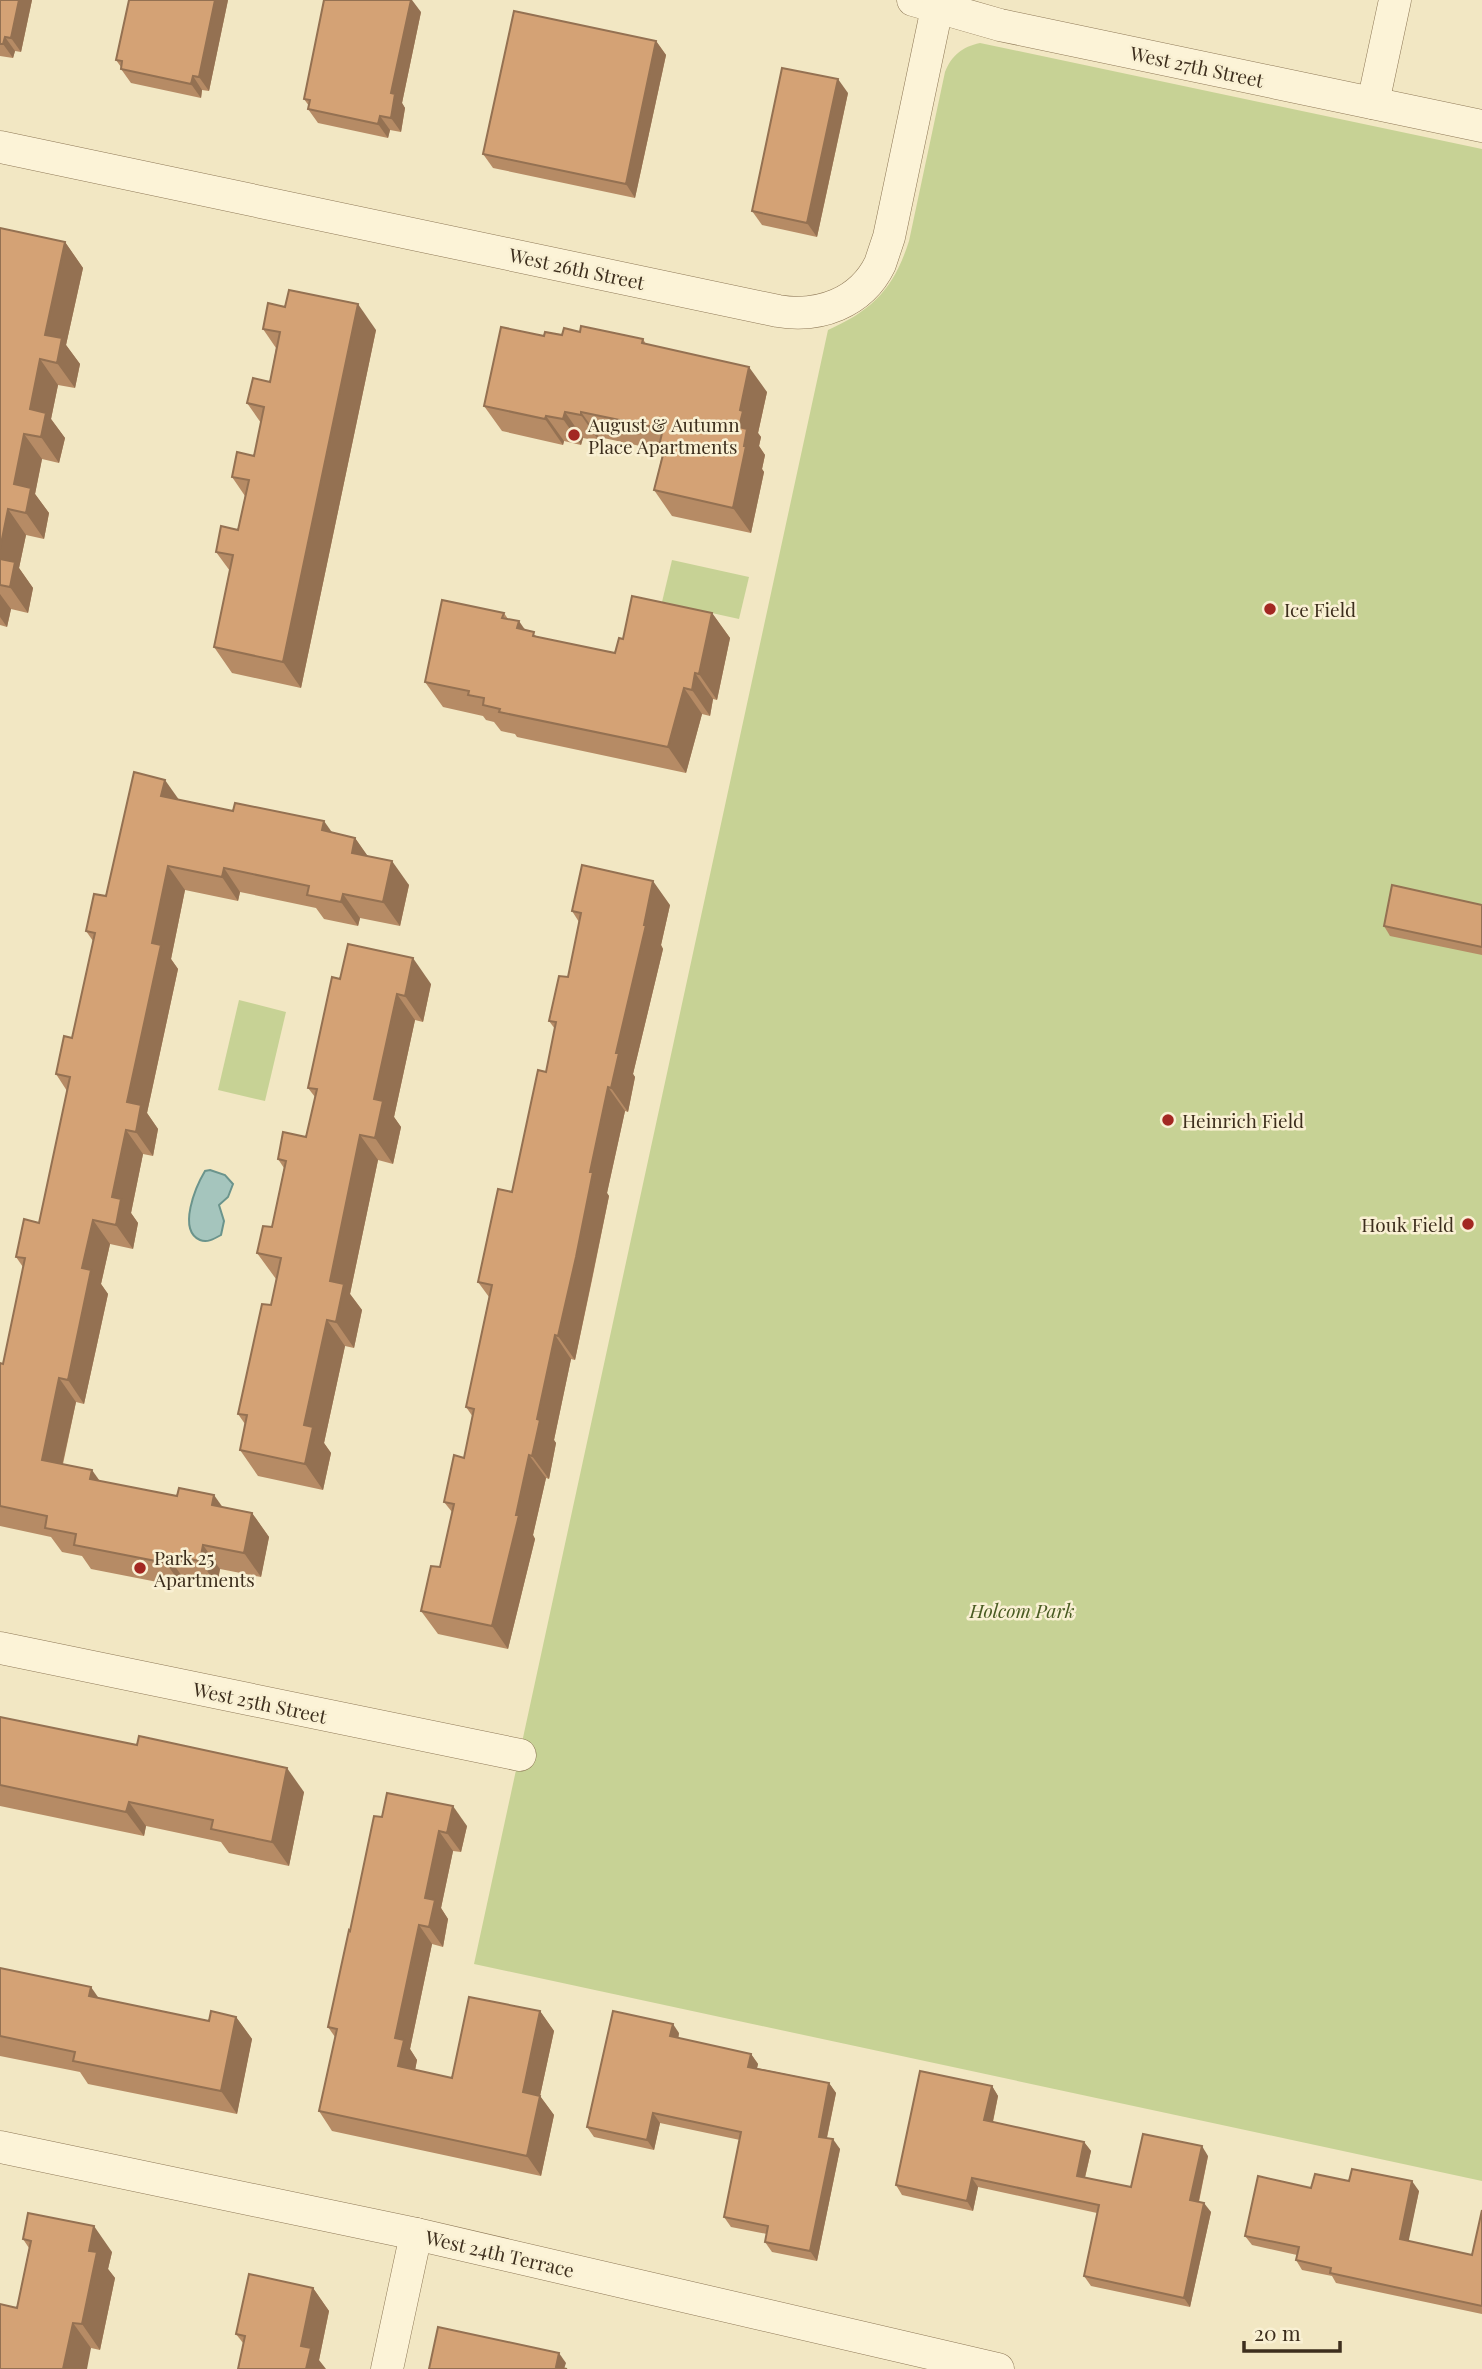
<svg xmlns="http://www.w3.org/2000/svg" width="1482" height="2369" font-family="'Playfair Display',serif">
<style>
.green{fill:#c7d295}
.water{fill:#a5c5bd;stroke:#6b948c;stroke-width:2}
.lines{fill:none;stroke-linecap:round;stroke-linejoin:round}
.minor-casing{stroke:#8e7857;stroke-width:33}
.minor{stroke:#fcf3d7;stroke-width:32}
.wall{fill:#b68b65}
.shaded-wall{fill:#947152}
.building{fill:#d4a275;stroke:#947152;stroke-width:2}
.poi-dot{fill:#a32822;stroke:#f9f0d3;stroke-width:2.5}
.labels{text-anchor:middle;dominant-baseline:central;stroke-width:5;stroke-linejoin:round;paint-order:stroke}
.street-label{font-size:19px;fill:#3d2e1d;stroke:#f9f0d3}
.poi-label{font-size:19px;fill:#3d2e1d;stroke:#f9f0d3;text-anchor:start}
.park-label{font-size:19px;font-style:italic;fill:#495b22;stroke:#f9f0d3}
</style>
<rect width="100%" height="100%" fill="#f2e7c3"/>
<g class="green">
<path d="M980,43L1482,149V2181L474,1964L828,330C873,310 894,288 909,241L945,72C952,55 962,47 980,43Z"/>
<path d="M672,560L749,577L739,619L662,602Z"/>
<path d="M239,1000L286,1012L265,1101L218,1090Z"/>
</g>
<path class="water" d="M210,1170L225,1175L233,1184L228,1197L219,1205L224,1221L221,1235C214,1239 207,1243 200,1240C177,1230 196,1186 205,1171Z"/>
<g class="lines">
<g class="minor-casing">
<g id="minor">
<path d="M913,0L1000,25L1482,126"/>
<path d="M1373,103L1395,0"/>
<path d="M0,147L778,311C819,318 861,303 880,264C883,255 886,246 889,237L937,8"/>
<path d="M0,1648L520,1755"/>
<path d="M0,2147L416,2234L998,2369"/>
<path d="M387,2369L416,2234"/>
</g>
</g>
<use href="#minor" class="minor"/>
</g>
<g class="wall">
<path d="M0,0H32L21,52L15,51L13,58L0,56Z"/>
<path d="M228,0L209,91L202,90L201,98L131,83L121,69V67L116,60Z"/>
<path d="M421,12L402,103L405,108L401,132L390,130L388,138L318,123L308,109L309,106L304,99Z"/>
<path d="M656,41L666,55L635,198L493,168L483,154Z"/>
<path d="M848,93L817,237L762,225L752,211Z"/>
<path d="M0,228L65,242L83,268L66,345L80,364L75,388L58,385L51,419L65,438L59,463L42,459L35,494L49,513L44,539L26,535L19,568L33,588L28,613L11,609L7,627L0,625Z"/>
<path d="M263,329L376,330L301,688L232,673L214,647L230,571L216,552L238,530L245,496L232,477L254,456L261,423L247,403L270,382L276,348Z"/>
<path d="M580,332L643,339L646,344L767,392L758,433L761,437L759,446L765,455L762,469L764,472L751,533L672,516L654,490L663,451L599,437V441L583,438L581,445L564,441L563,445L502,431L484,406L544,336L562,335Z"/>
<path d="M504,613L508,619L538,637L615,653L623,639L712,613L730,638L717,700L713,699L710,716L702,714L686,773L517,737L515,734L501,731L494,722L486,720L483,716L443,707L425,682Z"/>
<path d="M179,800L355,838L368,857L409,885L400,926L360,918L358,926L324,919L316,908L240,892L238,901L185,890L171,959L178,969L147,1113L158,1129L153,1156L143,1154L131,1213L138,1223L133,1249L110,1244L101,1284L108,1294L84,1404L76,1402L63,1464L100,1481L252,1513L269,1537L261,1577L220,1569L217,1585L184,1579L183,1587L91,1569L82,1556L62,1552L51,1537L0,1526V1363L3,1364L23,1267L16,1257L39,1223L67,1091L56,1074L72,1038L93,941L86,931L106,896Z"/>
<path d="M670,905L661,945L663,949L633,1074L635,1077L628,1112L625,1111L607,1193L609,1196L592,1280L575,1360L571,1359L554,1440L556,1443L549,1479L546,1478L533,1535L535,1539L508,1649L438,1634L421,1611L440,1567L452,1512L444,1502L464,1458L473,1417L466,1407L489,1297L478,1282L512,1192L546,1072L555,1029L549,1021L568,977L579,922L572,911Z"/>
<path d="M1482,905V955L1390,936L1384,926Z"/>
<path d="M340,979L431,984L423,1022L415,1020L394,1117L401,1127L393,1164L378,1160L350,1294L362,1310L354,1348L345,1346L324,1443L331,1453L323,1490L258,1476L240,1450L245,1424L238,1414L271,1305L276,1279L257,1253L272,1227L284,1168L278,1159L306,1137L315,1097L308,1088Z"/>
<path d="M0,1717L304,1792L289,1866L229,1853L221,1842L146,1826L144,1836L0,1806Z"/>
<path d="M382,1817L467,1826L461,1852L453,1851L441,1908L448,1919L443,1947L432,1944L410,2049L417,2060L415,2070L452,2078L540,2011L554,2031L540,2096L554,2115L541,2176L332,2131L319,2111L335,2037L328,2027L350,1931Z"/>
<path d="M0,1968L99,1998L209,2021L236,2017L252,2039L237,2114L88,2084L80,2072L0,2056Z"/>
<path d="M679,2033L678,2038L751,2054L758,2064L757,2068L829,2083L836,2093L827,2138L840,2149L817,2261L772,2252L765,2242L767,2234L731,2227L724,2217L740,2140L660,2123L654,2150L594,2137L587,2127Z"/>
<path d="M992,2086L998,2096L993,2122L1084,2142L1091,2151L1085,2178L1131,2187L1208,2156L1199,2202L1211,2212L1190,2307L1091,2286L1084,2276L1097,2213L978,2187L973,2211L902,2195L896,2185Z"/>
<path d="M1349,2181L1419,2191L1408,2241L1472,2255L1482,2210V2314L1336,2283L1332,2276L1302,2270L1296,2260L1297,2255L1252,2245L1245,2236L1311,2188Z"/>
<path d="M23,2239L112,2252L108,2269L115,2278L100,2350L91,2348L17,2308L29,2248Z"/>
<path d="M313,2288L329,2311L319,2360L243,2343L236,2334Z"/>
</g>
<g class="shaded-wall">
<path d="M19,0H32L21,52L11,38Z"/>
<path d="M215,0H228L209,91L199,77Z"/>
<path d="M411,0H412L421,12L402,103L405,108L401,132L391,118V93Z"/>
<path d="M5,37L15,51L13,58L3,44Z"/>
<path d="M656,41L666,55L635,198L626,184Z"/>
<path d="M193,76L202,90L201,98L191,84Z"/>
<path d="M838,79L848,93L817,237L807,223Z"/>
<path d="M380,116L390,130L388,138L378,124Z"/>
<path d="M65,242L83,268L66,345L80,364L75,388L57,363L45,335Z"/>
<path d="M358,304L376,330L301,688L283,662Z"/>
<path d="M40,359L58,385L51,419L65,438L59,463L41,437L30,409Z"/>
<path d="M749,367L767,392L758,433L761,437L759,446L765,455L762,469L764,472L751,533L733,508L744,446L739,427L740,410Z"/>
<path d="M565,412L583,438L581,445L563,419Z"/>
<path d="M581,412L599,437V441L581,415Z"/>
<path d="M546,416L564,441L563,445L545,419Z"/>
<path d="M24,434L42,459L35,494L49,513L44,539L26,513L14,484Z"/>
<path d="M8,509L26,535L19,568L33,588L28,613L10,587L0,562V549Z"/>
<path d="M0,594L11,609L7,627L0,617Z"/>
<path d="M712,613L730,638L717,700L699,674Z"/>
<path d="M519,621L537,647L517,628Z"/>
<path d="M695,673L713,699L710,716L692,690Z"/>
<path d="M684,688L702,714L686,773L668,747Z"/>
<path d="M165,780L182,804L161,796Z"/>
<path d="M324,821L341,845L322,830Z"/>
<path d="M355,838L372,862L352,853Z"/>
<path d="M392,861L409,885L400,926L383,902Z"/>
<path d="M168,866L185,890L171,959L178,969L147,1113L158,1129L153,1156L136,1132L127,1102L152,943Z"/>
<path d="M224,868L240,892L238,901L222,877Z"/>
<path d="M653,881L670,905L661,945L663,949L633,1074L635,1077L628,1112L611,1088L616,1053Z"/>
<path d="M343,894L360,918L358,926L341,902Z"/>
<path d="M413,958L431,984L423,1022L405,996Z"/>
<path d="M397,994L415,1020L394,1117L401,1127L393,1164L375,1138L374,1099Z"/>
<path d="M608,1087L625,1111L607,1193L609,1196L575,1360L558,1336L590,1172Z"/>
<path d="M126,1130L143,1154L131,1213L138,1223L133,1249L116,1225L112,1197Z"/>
<path d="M360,1135L378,1160L350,1294L362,1310L354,1348L336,1322L330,1281Z"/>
<path d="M93,1220L110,1244L101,1284L108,1294L84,1404L68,1380L82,1268Z"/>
<path d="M327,1320L345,1346L324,1443L331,1453L323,1490L305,1464L304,1425Z"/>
<path d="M555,1335L571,1359L554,1440L556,1443L549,1479L532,1456L537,1419Z"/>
<path d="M59,1378L76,1402L58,1484L42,1460Z"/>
<path d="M529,1455L546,1478L533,1535L535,1539L508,1649L492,1626Z"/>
<path d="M92,1470L109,1494L90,1479Z"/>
<path d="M214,1495L231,1519L212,1505Z"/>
<path d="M252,1513L269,1537L261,1577L244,1553Z"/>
<path d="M203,1545L220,1569L217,1585L200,1561Z"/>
<path d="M167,1555L184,1579L183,1587L166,1563Z"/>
<path d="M287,1768L304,1792L289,1866L272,1842Z"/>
<path d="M129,1802L146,1826L144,1836L126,1812Z"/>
<path d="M453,1806L467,1826L461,1852L447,1833Z"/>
<path d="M439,1831L453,1851L441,1908L448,1919L443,1947L429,1927L425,1898Z"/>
<path d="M419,1925L432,1944L410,2049L417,2060L412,2086L398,2066L395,2038Z"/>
<path d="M91,1987L107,2010L89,1996Z"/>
<path d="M540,2011L554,2031L540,2096L554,2115L541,2176L527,2156L523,2092Z"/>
<path d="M236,2017L252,2039L237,2114L221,2091Z"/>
<path d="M673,2024L679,2033L677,2046L670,2036Z"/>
<path d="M751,2054L758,2064L755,2076L748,2067Z"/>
<path d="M829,2083L836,2093L825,2146L819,2137Z"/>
<path d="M992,2086L998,2096L991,2130L984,2120Z"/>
<path d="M653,2113L660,2123L654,2150L647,2140Z"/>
<path d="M833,2139L840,2149L817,2261L810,2251Z"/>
<path d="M1084,2142L1091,2151L1083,2185L1077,2176Z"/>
<path d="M1202,2146L1208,2156L1197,2209L1190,2200Z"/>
<path d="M972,2178L978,2187L973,2211L967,2201Z"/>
<path d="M1412,2181L1419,2191L1407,2249L1400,2239Z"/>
<path d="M1204,2203L1211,2212L1190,2307L1184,2298Z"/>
<path d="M94,2226L112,2252L108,2269L115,2278L100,2350L82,2324L89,2251Z"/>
<path d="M313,2288L329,2311L319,2360L326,2369H306L301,2346Z"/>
<path d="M73,2323L91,2348L87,2369H63Z"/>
<path d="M559,2353L566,2363L564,2369L556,2367Z"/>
</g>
<g class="building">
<path d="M0,0H19L11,38L5,37L3,44H0Z"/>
<path d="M129,0H215L199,77L193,76L191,84L121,69L122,61L116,60Z"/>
<path d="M324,0H411L391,93L395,94L391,118L380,116L378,124L308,109L310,100L304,99Z"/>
<path d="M514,11L656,41L626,184L483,154Z"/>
<path d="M782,68L838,79L807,223L752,211Z"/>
<path d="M0,228L65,242L45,335L62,338L57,363L40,359L30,409L46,413L41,437L24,434L14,484L31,488L26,513L8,509L0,549Z"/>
<path d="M289,290L358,304L283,662L214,647L233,555L216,552L221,526L238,530L249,480L232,477L237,452L254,456L264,407L247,403L253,378L270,382L280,332L263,329L268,303L285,307Z"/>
<path d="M581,326L643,339L642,343L749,367L740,410L743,411L739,427L747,429L744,446H746L733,508L654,490L665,447L659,446L663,429L581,412V415L565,412L563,419L546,416L545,419L484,406L501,327L544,336L545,332L562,335L564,328L580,332Z"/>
<path d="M0,559L15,562L10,587L0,585Z"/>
<path d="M632,596L712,613L699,674L695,673L692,690L684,688L668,747L499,712L500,709L483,705L484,698L468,695L469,691L425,682L442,600L504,613L502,618L519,621L517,628L534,632L533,636L615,653L619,638L623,639Z"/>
<path d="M134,772L165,780L161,796L233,811L235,803L324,821L322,830L355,838L352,853L392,861L383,902L343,894L341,902L307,895L309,886L224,868L222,877L168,866L152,943L161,945L127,1102L141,1105L136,1132L126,1130L112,1197L121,1199L116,1225L93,1220L82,1268L91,1270L68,1380L59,1378L42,1460L92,1470L90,1479L177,1496L179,1488L214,1495L212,1505L252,1513L244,1553L203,1545L200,1561L167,1555L166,1563L74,1545L76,1534L45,1528L47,1516L0,1506V1363L3,1364L25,1258L16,1257L24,1219L39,1223L70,1077L56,1074L64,1036L72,1038L95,933L86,931L94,894L106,896Z"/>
<path d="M582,865L653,881L644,925H646L616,1053H619L611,1088L608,1087L590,1172H593L576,1257L558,1336L555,1335L537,1419L540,1420L532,1456L529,1455L516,1515H519L492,1626L421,1611L431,1566L440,1567L454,1504L444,1502L454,1455L464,1458L474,1409L466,1407L492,1285L478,1282L498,1189L512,1192L538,1070L546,1072L556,1022L549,1021L559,976L568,977L581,913L572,911Z"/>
<path d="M1392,885L1482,905V947L1384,926Z"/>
<path d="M348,944L413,958L405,996L397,994L374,1099L383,1101L375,1138L360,1135L330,1281L344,1284L336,1322L327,1320L304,1425L313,1427L305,1464L240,1450L247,1415L238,1414L262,1304L271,1305L281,1258L257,1253L263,1226L272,1227L286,1161L278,1159L283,1132L306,1137L317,1089L308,1088L332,977L340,979Z"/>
<path d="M0,1717L137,1745L139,1736L287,1768L272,1842L211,1829L213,1820L129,1802L126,1812L0,1785Z"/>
<path d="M387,1793L453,1806L447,1833L439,1831L425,1898L435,1900L429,1927L419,1925L395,2038L404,2040L398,2066L452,2078L469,1997L540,2011L523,2092L540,2096L527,2156L319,2111L337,2029L328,2027L349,1930L350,1931L374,1816L382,1817Z"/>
<path d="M0,1968L91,1987L89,1996L209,2021L211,2011L236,2017L221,2091L73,2061L75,2052L0,2036Z"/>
<path d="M613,2011L673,2024L670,2036L751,2054L748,2067L829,2083L819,2137L833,2139L810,2251L765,2242L768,2226L724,2217L741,2132L653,2113L647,2140L587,2127Z"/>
<path d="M920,2071L992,2086L984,2120L1084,2142L1077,2176L1131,2187L1143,2134L1202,2146L1190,2200L1204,2203L1184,2298L1084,2276L1099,2205L972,2178L967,2201L896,2185Z"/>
<path d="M1352,2169L1412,2181L1400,2239L1472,2255L1482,2210V2306L1330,2273L1331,2268L1296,2260L1299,2247L1245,2236L1258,2176L1311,2188L1315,2174L1349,2181Z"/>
<path d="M28,2213L94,2226L89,2251L97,2252L82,2324L73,2323L63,2369H0V2304L17,2308L31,2241L23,2239Z"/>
<path d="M249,2274L313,2288L301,2346L311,2348L306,2369H238L245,2336L236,2334Z"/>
<path d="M438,2327L559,2353L556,2367L567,2369H429Z"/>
</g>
<g class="poi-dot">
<circle cx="574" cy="435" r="7"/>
<circle cx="1270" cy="609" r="7"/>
<circle cx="1168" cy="1120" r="7"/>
<circle cx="1468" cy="1224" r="7"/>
<circle cx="140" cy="1568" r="7"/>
</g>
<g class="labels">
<g class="street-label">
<text transform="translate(1197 66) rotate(12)">West 27th Street</text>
<text transform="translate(577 268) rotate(12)">West 26th Street</text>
<text transform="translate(260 1702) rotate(12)">West 25th Street</text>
<text transform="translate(500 2253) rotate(13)">West 24th Terrace</text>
</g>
<g class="poi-label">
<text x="588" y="424">August &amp; Autumn<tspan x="588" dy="22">Place Apartments</tspan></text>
<text x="1284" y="609">Ice Field</text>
<text x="1182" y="1120">Heinrich Field</text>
<text x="1454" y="1224" text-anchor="end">Houk Field</text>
<text x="154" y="1557">Park 25<tspan x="154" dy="22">Apartments</tspan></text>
</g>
<g class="park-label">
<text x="1022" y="1610">Holcom Park</text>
</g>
</g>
<path d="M1244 2341v10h96v-10" fill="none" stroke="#3d2e1d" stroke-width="3.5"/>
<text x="1254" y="2341" font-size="21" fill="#3d2e1d" stroke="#f9f0d3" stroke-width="5" paint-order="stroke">20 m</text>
</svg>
